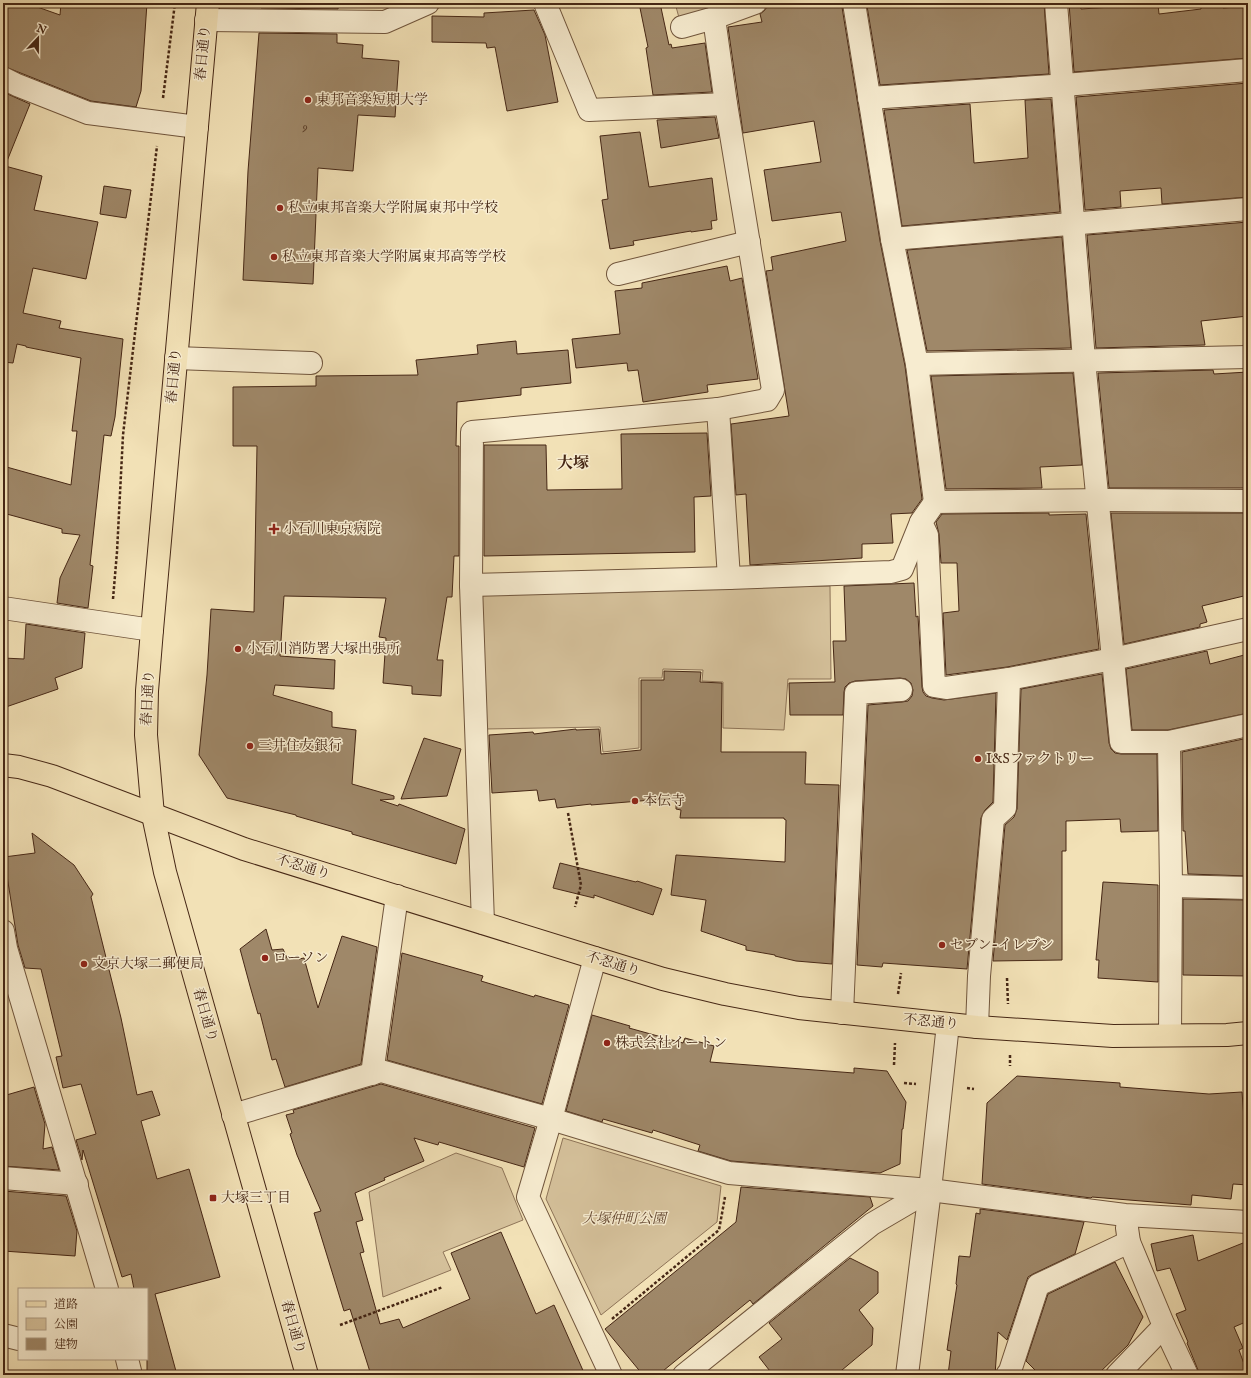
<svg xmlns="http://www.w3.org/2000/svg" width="1251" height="1378" font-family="'IM FELL English','Noto Serif JP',serif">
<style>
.green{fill:#d5c19b;stroke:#8e7458}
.building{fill:#9f8869;stroke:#462715}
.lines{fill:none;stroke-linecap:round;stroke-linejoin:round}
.minor-casing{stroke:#71563d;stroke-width:24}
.major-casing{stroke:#462715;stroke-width:24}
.highway-casing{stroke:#462715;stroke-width:24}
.path{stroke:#462715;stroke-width:2.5;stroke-dasharray:3 2;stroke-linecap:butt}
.minor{stroke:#f7ecd0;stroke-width:22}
.major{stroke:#f2e1b6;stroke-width:22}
.highway{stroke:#f2e1b6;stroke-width:22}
.poi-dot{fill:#8f2418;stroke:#f7ecd0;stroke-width:1.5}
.labels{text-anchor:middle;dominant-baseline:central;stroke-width:3;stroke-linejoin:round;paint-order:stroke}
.number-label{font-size:12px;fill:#5c3f2a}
.street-label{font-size:14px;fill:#462715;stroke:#f7ecd0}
.poi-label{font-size:14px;fill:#462715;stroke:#f7ecd0;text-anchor:start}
.park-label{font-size:14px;font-style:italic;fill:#634630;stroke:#f7ecd0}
.quarter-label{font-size:16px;font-weight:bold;fill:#462715;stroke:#f7ecd0}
</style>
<rect width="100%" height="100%" fill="#f2e1b6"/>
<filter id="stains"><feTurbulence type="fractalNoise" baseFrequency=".005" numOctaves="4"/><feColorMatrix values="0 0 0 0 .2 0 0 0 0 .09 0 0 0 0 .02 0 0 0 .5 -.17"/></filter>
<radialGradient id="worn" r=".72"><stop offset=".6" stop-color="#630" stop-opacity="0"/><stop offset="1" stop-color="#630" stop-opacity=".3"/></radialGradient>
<g class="green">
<path d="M675,3H736L681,25Z"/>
<path d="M830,586L831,679H788L784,730L723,728V682L702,681L703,670L663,669L662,678H639V748L603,752L600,727L485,729L481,598L485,593Z"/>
<path d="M563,1138L721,1186L717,1222L601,1315L546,1199Z"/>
<path d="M456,1153L502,1168L523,1220L443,1252L451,1270L383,1297L369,1192Z"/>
</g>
<g class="building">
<path d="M3,3H26L60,15L61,3H147L141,91L136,107L91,101L3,66Z"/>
<path d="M262,3H339L338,9L261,8Z"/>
<path d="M639,3H660L669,45L671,44L672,48L705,43L712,92L653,95L646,48L648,47Z"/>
<path d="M788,3H839L840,7H842L880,241L905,366L922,499L912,513L891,514L893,543L862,544V558L750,565L746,494L736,495L731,424L789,416L766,271L773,270L771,257L846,241L841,212L772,221L764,170L821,162L814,121L743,133L728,27L762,22L760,14L764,11L767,7Z"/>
<path d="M911,3H1044L1049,74L880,85L867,6Z"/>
<path d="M1069,3H1080L1081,9L1158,4L1159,14L1201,9V7L1223,5V8L1248,6V58L1074,72Z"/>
<path d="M534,10L545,35L558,102L507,111L495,47L487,48L486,43L432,42V16L484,17V13Z"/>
<path d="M259,33L337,34V43L363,45L362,58L399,61L395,117L358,115L353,171L318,168L313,284L243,280L248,171Z"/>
<path d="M1248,83V197L1162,204L1161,188L1120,191L1121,207L1085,210L1076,97Z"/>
<path d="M3,92L30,104L5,166L42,176L34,210L98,222L86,279L33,268L23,313L61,321L59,328L123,339L115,417L111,436L104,435L90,565L93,566L88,608L57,603L60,578L80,535L62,533V529L3,513V466L71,485L77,431H72L81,358L26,347V346L17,344L13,363L3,362Z"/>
<path d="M1051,99L1060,212L902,226L884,110L970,104L974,163L1028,158L1025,100Z"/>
<path d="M715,117L719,138L661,148L657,120Z"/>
<path d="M640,132L649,187L712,178L717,220L711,221L712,229L691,232V231L633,241L634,245L610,249L602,200L608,199L600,136Z"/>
<path d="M104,186L131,190L126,218L100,214Z"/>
<path d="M1248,222V316L1201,321L1205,345L1096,348L1087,235Z"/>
<path d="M1062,237L1071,348L927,351L907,250Z"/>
<path d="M727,266L730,281L742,278L758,379L707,385L708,392L643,402L638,370L628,371L627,363L576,368L572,339L620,334L615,291L642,288V283Z"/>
<path d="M516,341L517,354L568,350L571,383L521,388V395L457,402L456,446H459V556H454L452,597H447L437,660H443L441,696L412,694V686L383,683L386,638L379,637L386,598L284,596L280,656L335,660L334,689L275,685L273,695L332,712V727L356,730L352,784L394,796V799L380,800L398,806L399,804L465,829L456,864L352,834V832L296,816V815L227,798L199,755L207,675L211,609L254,612L257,446H233V387L316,386V376L418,375L416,360L478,354L477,345Z"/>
<path d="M1213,370L1214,374L1248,372V488H1109L1098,373Z"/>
<path d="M1073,373L1082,465L1040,467L1042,488L946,489L931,376Z"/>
<path d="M707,433L711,496L694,497L695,552L484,556V445H546L547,490L622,489L621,434Z"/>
<path d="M1049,513V515L1086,514L1099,649L1007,667L946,675L943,613L959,611L957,563H941L939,534L936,522L942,514Z"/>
<path d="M1111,513H1248V595L1202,606L1207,622L1200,624V627L1124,644Z"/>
<path d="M914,583L916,617L918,616L922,687L923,692L926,696L932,698L944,700L996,693L993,802L985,810L981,818L967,969L883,963L882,967L857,965L868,705L902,702L908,701L912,696L913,690L911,683L906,679L900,678L855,681L849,683L845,687L844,692L843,715H790L789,683L835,682L833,641H846L844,586Z"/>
<path d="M26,624L85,633L82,668L55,678L58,689L3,708V658L24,659Z"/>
<path d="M1207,651L1210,664L1248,654V713L1168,730H1132L1126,669Z"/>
<path d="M664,671L701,672L700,682L722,683L721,752H806L805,784L839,785L832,964L796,961L775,956V955L746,950V946L701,931L706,900L671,895L676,855L785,862L786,820L784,819V818H680L681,810L676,809V798L591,805V804L557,808L555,799L539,801L537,790L492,793L489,735L533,732L534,734L576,729V730L599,729L601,754L641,750V680H664Z"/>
<path d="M1102,674L1109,743L1111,749L1115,753L1121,754H1157L1158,831L1121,832L1120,819L1066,821V851H1062V960L993,961L1005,825L1014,817L1017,809L1021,689Z"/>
<path d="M424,738L461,749L447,796L401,799Z"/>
<path d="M1248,738V876L1188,874L1185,831H1183L1182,752Z"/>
<path d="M32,833L74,865L93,894L91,897L121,1018L137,1095L152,1091L160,1115L141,1121L157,1179L189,1169L220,1277L155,1294L177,1375H147V1289H134L131,1274L122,1277L83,1150L82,1160L76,1140L96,1134L81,1084L63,1088L56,1057L62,1056L41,969L25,968L18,945L4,857L35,853Z"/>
<path d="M560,863L636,882L637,881L662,889L653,915L594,895V898L553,888Z"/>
<path d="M1103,882L1158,885V982L1098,978L1099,960H1096Z"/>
<path d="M1183,899L1248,900V976L1183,975Z"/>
<path d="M266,929L272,950L283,949L287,958L298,956L299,959L304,958L318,1008L342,936L377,947L361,1064L285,1087L276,1059L272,1060L260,1013L258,1014L250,986L240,949Z"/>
<path d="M402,953L483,976L481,981L534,997L535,995L569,1005L542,1104L387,1060Z"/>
<path d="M592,1015L630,1026L629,1028L683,1043L685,1038L714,1046L710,1062L854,1073V1068L887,1071L906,1102L903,1129H902L900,1164L880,1173L731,1161L698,1151L700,1145L653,1130L652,1133L603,1119L602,1122L566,1111Z"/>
<path d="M1017,1076L1120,1083V1087L1209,1094L1242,1092L1246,1145L1248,1146V1185L1233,1184L1231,1199L1192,1195L1191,1205L1092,1197L1091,1198L982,1184L987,1103Z"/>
<path d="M381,1084L535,1128L524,1167L439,1142L438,1145L414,1138L424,1161L384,1178L385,1180L355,1193L363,1220L356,1222L364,1252L360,1253L380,1324L399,1319L403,1328L470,1299L451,1253L501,1232L536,1314L554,1305L585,1375H371L350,1309L344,1311L314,1213L321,1211L297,1155L290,1134L292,1133L286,1115L294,1113L293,1110Z"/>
<path d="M34,1087L45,1124L43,1149L52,1147L59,1170L3,1166V1096Z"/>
<path d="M741,1187L870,1197L873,1206L753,1304L750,1300L658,1375H643L605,1329L736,1222Z"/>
<path d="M3,1191L66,1196L77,1231L75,1256L3,1251Z"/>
<path d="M980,1209L1084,1222L1075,1254L1033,1274L1028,1277L1007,1340L998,1332L995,1375H948L951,1351L947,1350L957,1285L956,1284L959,1256L970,1257L976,1213L980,1214Z"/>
<path d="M1193,1235L1198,1261L1248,1241V1321L1234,1327L1243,1348L1239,1350L1248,1375H1200L1187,1343L1188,1342L1176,1314L1186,1310L1170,1268L1157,1271L1151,1244Z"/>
<path d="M850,1258L878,1272V1293L859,1310L873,1328L872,1345L836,1375H773L759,1357L782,1339L769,1323Z"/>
<path d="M1115,1262L1143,1317L1128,1345L1097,1375H1040L1026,1361L1048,1294Z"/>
</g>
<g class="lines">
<g class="minor-casing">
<g id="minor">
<path d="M545,3L589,110L726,104"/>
<path d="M854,3L892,239L917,364L935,502"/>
<path d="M1056,3L1084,360L1121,742H1169L1248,725"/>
<path d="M206,20L385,22L428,3"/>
<path d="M682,27L714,18L755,3"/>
<path d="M3,78L17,85L88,113L197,127"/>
<path d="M869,98L1052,86L1248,70"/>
<path d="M892,239L1248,209"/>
<path d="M618,274L749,242"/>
<path d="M176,358L311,363"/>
<path d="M917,364L1248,357"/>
<path d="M718,409L729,578"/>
<path d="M1248,501L1108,500L935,502L921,522L927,535L934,686L946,688L1009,679L1113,659L1248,629"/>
<path d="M471,585L729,578L891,572L902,569L921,522"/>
<path d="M3,608L152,630"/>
<path d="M1169,742L1171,886L1170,1035"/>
<path d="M1171,886L1248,888"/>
<path d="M483,923L471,585L472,432L718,409L767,400L773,390L726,104L714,18"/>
<path d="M3,931L6,948L107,1289"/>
<path d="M595,958L551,1119L528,1197L611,1375"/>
<path d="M842,1013L856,693L901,690"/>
<path d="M977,1027L979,976L993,819L1005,808L1009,679"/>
<path d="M372,1074L397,896"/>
<path d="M233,1115L381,1071L551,1119L729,1173L930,1190L1125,1215L1248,1222"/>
<path d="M3,1178L77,1184"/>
<path d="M1127,1228L1129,1242L1164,1326L1187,1375"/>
<path d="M3,1335L19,1339"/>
<path d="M127,1359L131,1375"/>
<path d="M684,1375L872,1224L930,1190"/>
<path d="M907,1375L930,1190L948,1024"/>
<path d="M1007,1375L1010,1371L1038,1285L1129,1242"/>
<path d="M1117,1375L1164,1326"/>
</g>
</g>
<g class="major-casing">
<path id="major" d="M3,765L19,767L52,776L244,849L595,958L663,979L725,994L799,1008L977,1027L1113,1036L1227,1035L1248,1033"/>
</g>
<g class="highway-casing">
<path id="highway" d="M208,3L152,630L147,691L146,735L153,815L165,872L307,1375"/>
</g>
<g class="path">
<path d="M163,98L175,3"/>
<path d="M113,599L117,552L123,435L157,146"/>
<path d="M568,813L581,885L575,907"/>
<path d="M1007,978L1008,1004"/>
<path d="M898,994L901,973"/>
<path d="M1010,1055V1066"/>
<path d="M894,1065L895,1043"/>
<path d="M904,1083L916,1084"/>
<path d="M967,1088L974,1089"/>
<path d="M612,1319L719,1230L725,1197"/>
<path d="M340,1325L443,1287"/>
</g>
<use href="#minor" class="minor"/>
<use href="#major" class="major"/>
<use href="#highway" class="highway"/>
</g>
<g class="poi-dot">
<circle cx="308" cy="100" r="4"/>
<circle cx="280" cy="208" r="4"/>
<circle cx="274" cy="257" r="4"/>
<path d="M272 523h4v4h4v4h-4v4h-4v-4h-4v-4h4z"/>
<circle cx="238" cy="649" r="4"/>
<circle cx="250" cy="746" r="4"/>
<circle cx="978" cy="759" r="4"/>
<circle cx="635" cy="801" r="4"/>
<circle cx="942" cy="945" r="4"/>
<circle cx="265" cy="958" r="4"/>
<circle cx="84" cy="964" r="4"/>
<circle cx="607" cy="1043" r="4"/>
<rect x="209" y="1194" width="8" height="8" rx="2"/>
</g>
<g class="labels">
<g class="number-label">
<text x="305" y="127">9</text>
</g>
<g class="street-label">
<text transform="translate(203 53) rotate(-85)">春日通り</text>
<text transform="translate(174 376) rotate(-85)">春日通り</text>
<text transform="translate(148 698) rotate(-87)">春日通り</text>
<text transform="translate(303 867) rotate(17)">不忍通り</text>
<text transform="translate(613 964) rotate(17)">不忍通り</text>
<text transform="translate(205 1015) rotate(74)">春日通り</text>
<text transform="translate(931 1022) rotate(5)">不忍通り</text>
<text transform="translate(293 1327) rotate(74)">春日通り</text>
</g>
<g class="poi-label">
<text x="316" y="100">東邦音楽短期大学</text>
<text x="288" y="208">私立東邦音楽大学附属東邦中学校</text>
<text x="282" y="257">私立東邦音楽大学附属東邦高等学校</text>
<text x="283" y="529">小石川東京病院</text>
<text x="246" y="649">小石川消防署大塚出張所</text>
<text x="258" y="746">三井住友銀行</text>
<text x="986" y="759">I&amp;Sファクトリー</text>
<text x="643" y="801">本伝寺</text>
<text x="950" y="945">セブン-イレブン</text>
<text x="273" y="958">ローソン</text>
<text x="92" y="964">文京大塚二郵便局</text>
<text x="615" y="1043">株式会社イートン</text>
<text x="221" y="1198">大塚三丁目</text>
</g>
<g class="park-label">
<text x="624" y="1219">大塚仲町公園</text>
</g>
<g class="quarter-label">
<text x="573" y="464">大塚</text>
</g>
</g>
<rect width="1251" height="1378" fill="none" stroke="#f2e1b6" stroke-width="16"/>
<rect x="4" y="4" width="1243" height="1370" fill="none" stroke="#462715" stroke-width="2"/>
<rect x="8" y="8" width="1235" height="1362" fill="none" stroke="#462715"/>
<rect x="18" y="1288" width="130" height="72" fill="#f7ecd0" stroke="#b09d85"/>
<rect x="26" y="1301" width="20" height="6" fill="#f2e1b6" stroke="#b09d85"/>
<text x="54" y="1308" font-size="12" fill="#462715">道路</text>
<rect x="26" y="1318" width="20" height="12" fill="#d5c19b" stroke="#b09d85"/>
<text x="54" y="1328" font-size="12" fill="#462715">公園</text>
<rect x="26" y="1338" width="20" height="12" fill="#9f8869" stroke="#b09d85"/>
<text x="54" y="1348" font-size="12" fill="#462715">建物</text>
<g transform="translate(38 38) rotate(22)" stroke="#f7ecd0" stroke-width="3" paint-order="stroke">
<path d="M0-3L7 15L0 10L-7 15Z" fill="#462715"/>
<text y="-6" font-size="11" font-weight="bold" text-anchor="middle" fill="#462715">N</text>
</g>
<rect width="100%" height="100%" filter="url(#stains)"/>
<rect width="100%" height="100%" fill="url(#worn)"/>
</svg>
